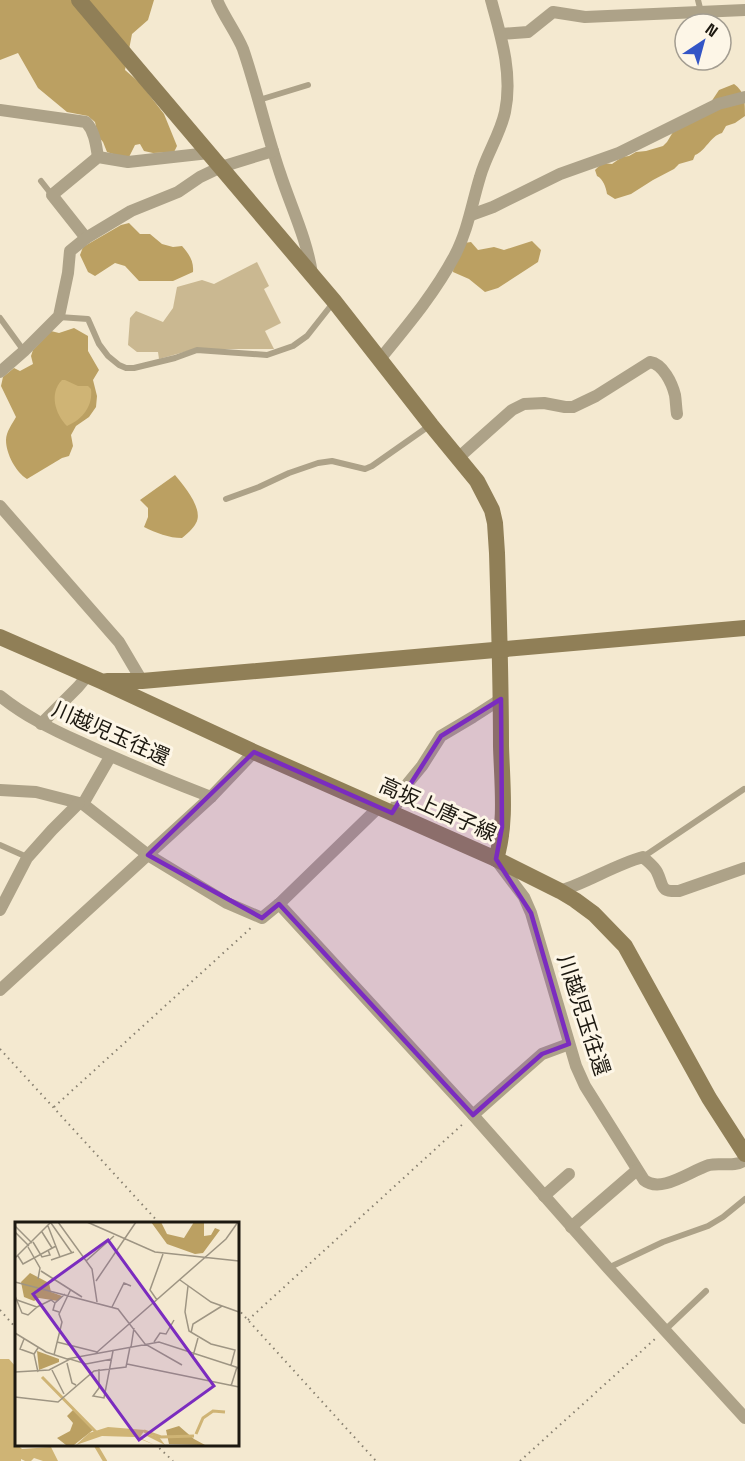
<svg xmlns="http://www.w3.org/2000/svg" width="745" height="1461" font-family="'Space Grotesk','Noto Sans JP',sans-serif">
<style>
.green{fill:#cab891}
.forest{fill:#bba062}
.water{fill:#cfb475}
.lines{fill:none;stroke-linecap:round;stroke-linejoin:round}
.stream{stroke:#cfb475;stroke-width:4}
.path{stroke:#888070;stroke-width:2;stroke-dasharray:1.5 4.5;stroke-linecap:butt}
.lane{stroke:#ada288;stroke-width:6}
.street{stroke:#ada288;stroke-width:12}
.secondary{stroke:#907f57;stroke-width:16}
.marked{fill:#7b2cbf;fill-opacity:0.2;stroke:#7b2cbf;stroke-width:4.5;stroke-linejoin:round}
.labels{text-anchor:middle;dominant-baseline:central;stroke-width:6;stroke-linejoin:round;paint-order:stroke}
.street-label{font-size:21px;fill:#1c1810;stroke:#fdf6e7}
.inset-river{fill:none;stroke:#cfb475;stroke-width:3}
.inset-road{fill:none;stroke:#9e9583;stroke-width:1.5}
.view{fill:#7b2cbf;fill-opacity:0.15;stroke:#7b2cbf;stroke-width:3}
.inset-edge{fill:none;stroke:#1c1810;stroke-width:3}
</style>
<rect width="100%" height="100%" fill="#f4e9d0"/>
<path class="green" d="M257,262L269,286L264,289L281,323L265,331L274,349H195L159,359L158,352H137L128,345L130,318L136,311L163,322L173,308L177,287L202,280L214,284Z"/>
<g class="forest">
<path d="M0,0H154L148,20L132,34L125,70L140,83L164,114L177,146L174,152L153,153L144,151L140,144L135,145L128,159L107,152L103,142L98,136L95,122L88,116L67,112L38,88L18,53L0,60Z"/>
<path d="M734,84C745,92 745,101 745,116L735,123L726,126L722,133C710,136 706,151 695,155L693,160L679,164L674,169L653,180L631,194L615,199L607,194C606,187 603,179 597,176L595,170L602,163L612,164L622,157L629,156L636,152L646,151L663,146L667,142L673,132L711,102L719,90Z"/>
<path d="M129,223L140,234H150L162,244L173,247L182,246C189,254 194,261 193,272L173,281H139L125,266L115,263L95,276L88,272L80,255L83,247L121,225Z"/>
<path d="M532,241L541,250L538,262L498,288L485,292L469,279L453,272L455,249L464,243L471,242L478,250L494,247L504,250Z"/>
<path d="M74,328L88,336V351L99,370L93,380L97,396L96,407L89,417L76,426L71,435L73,446L69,456L62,458L27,479C16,472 6,454 6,440C6,432 12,424 16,417L1,386L3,377L14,368L20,371L33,364L31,356L33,350L51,331L59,333Z"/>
<path d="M175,475C184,486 204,509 196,523C193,529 187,534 182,538C169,538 156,533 144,527L148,517V508L140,500Z"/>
</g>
<g class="water">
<path d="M62,380H65L78,386H88L91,389C93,406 83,419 67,426C55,414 49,393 62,380Z"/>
<path d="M0,1359H9L16,1367V1441L15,1442L22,1449L51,1447L58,1461H43L34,1458L31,1461H25L21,1459V1461H0Z"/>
</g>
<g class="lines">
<path class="stream" d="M95,1444L105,1461"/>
<g class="path">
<path d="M0,1049L160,1224"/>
<path d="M54,1107L253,926"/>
<path d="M237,1308L376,1461"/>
<path d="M0,1310L16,1328"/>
<path d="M248,1320L465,1122"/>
<path d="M155,1444L173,1461"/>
<path d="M520,1461L655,1339"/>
</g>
<g class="lane">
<path d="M698,0L701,12"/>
<path d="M259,100L308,85"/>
<path d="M41,181L52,195"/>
<path d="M59,317L88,319L99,344L108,356L119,365L126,368H134L175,358L197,350L267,355L293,346L307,336L333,303"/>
<path d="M0,318L24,351"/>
<path d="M226,499L259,487L289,473L318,463L332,461L365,469L372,466L429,426"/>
<path d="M0,845L27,857"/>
<path d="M643,857L744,789"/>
<path d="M608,1268L663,1242L708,1226L723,1217L745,1199"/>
<path d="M665,1330L706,1291"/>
</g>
<g class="street">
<path d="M217,0C224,17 236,32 243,49C257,90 266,132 280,173C291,207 307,239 312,274"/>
<path d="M501,34L528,32L553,12L585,17L745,10"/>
<path d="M0,110L86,122C95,132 96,145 98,157"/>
<path d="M471,215L493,207L560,174L619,153L718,104L745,97"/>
<path d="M86,238L52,195L98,157L128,162L209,153"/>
<path d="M380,359C407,326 435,293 455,255C468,230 472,203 480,177C486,155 500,135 505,112C513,74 501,36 491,0"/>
<path d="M0,372L24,351L59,316L68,273L70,251L86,238L131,211L178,192L200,177L221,167L273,151"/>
<path d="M458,458L512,410L524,404L544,403L565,407H573L596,396L650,362C663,364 672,383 675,395C676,401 676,408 677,414"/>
<path d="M0,506L119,642L142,681"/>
<path d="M0,696C25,716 51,729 80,742C123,762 167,780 211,797"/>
<path d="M41,724L78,687L88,675"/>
<path d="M0,790L36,792L83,804L148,855L227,903L262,918L279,904L379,807"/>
<path d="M83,804L110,757"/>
<path d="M392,813L408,783L422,766L441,736L473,717L501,699"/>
<path d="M496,860L524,897L531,913L576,1066L585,1086L644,1180C661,1194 690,1171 709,1165C721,1162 734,1168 745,1160"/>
<path d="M560,891C589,882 614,865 643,857C648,862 654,866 657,872C664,886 659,892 679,891L745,868"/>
<path d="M279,904L473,1115L608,1268L745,1418"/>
<path d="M0,910L27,858L52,830L79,803"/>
<path d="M0,990L211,797L254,752"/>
<path d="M473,1115L542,1054L569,1044"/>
<path d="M544,1196L569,1174"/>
<path d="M571,1227L637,1170"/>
</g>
<g class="secondary">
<path d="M79,0L334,301L431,425L477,481L492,510L495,523L497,553C499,617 501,681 501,746C502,783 507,823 496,859"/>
<path d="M0,637L103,682L254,752L496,859L560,891L575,900L594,914L625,946L709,1098L745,1154"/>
<path d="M107,681H142L745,628"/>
</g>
</g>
<path class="marked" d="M501,699L502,827L496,859L531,913L569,1044L542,1054L473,1115L279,904L262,918L148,855L254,752L392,813L441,736Z"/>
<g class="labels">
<g class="street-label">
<text transform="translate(111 733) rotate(24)">川越児玉往還</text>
<text transform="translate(438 809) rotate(24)">高坂上唐子線</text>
<text transform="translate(584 1015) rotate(72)">川越児玉往還</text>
</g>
</g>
<g transform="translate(15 1222)">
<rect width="224" height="224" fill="#f4e9d0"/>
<path d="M136,0H146L152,12L169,16L179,0H189V14L196,13L200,6L205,8L188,31L180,32L152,22ZM15,51L34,61L36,70L47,74L43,79L24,76L19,79L9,75L6,60ZM22,129L44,137V140L24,148ZM59,187L78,208L59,223H51L42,216L55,209L58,201L52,194ZM164,204L179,217L190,223L154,222L151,208Z" fill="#bba062"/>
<path d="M93,205L130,208L125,215L132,212L144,215L150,223L132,214L127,217L140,223L120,215L87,214L61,223L74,211Z" fill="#cfb475"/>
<path class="inset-river" d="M27,155L81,210M129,209L146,215L179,214M181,212L188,196L198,189L210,190"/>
<path class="inset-road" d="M43,0L77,47L82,80M72,0L140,30L224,39M36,1L57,31M0,4L17,21M33,4L45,35M0,10L14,24M27,10L37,26M18,20L27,35L35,33L33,28M13,25L25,46L23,57M3,34L8,42L41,24M0,36L36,0M36,38L59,30M71,39L99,14M26,49L67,75M165,58L196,80L224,90M81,59L121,0M0,60L103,87L130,122L167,143M173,64L170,90L174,109L196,122L220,128L216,143M0,74L7,91L13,93L22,85L2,78M142,78L135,68L148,32M22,85L36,78L40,81M97,85L109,61L116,64M44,90L38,88L40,81L50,72M0,111L31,130L52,137L144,120L224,146M176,111L178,102L207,84M9,117L5,127L19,132M42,120L82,130M139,120L145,111L151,112L159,98M116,125L119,106M23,126L19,132L23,150M81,131L211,17L223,0M39,133L47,100L44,92L56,67M178,134L183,116M52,141L57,161L61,163M112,142L224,165M84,147V166L78,174L89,176L98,129M37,148L49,172M0,150L34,148L55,137L71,142L97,137M216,164L222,145M0,175L43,180L79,149L111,145L115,125"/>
<path class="view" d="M93,18L199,164L124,218L18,72Z"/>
<rect width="224" height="224" class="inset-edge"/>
</g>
<g transform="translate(703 42) rotate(36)"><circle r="28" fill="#fdf6e7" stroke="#a39d91" stroke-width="1.5"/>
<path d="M0-4.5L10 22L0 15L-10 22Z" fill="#3355c6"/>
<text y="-9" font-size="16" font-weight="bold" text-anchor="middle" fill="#1c1810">N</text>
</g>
</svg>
